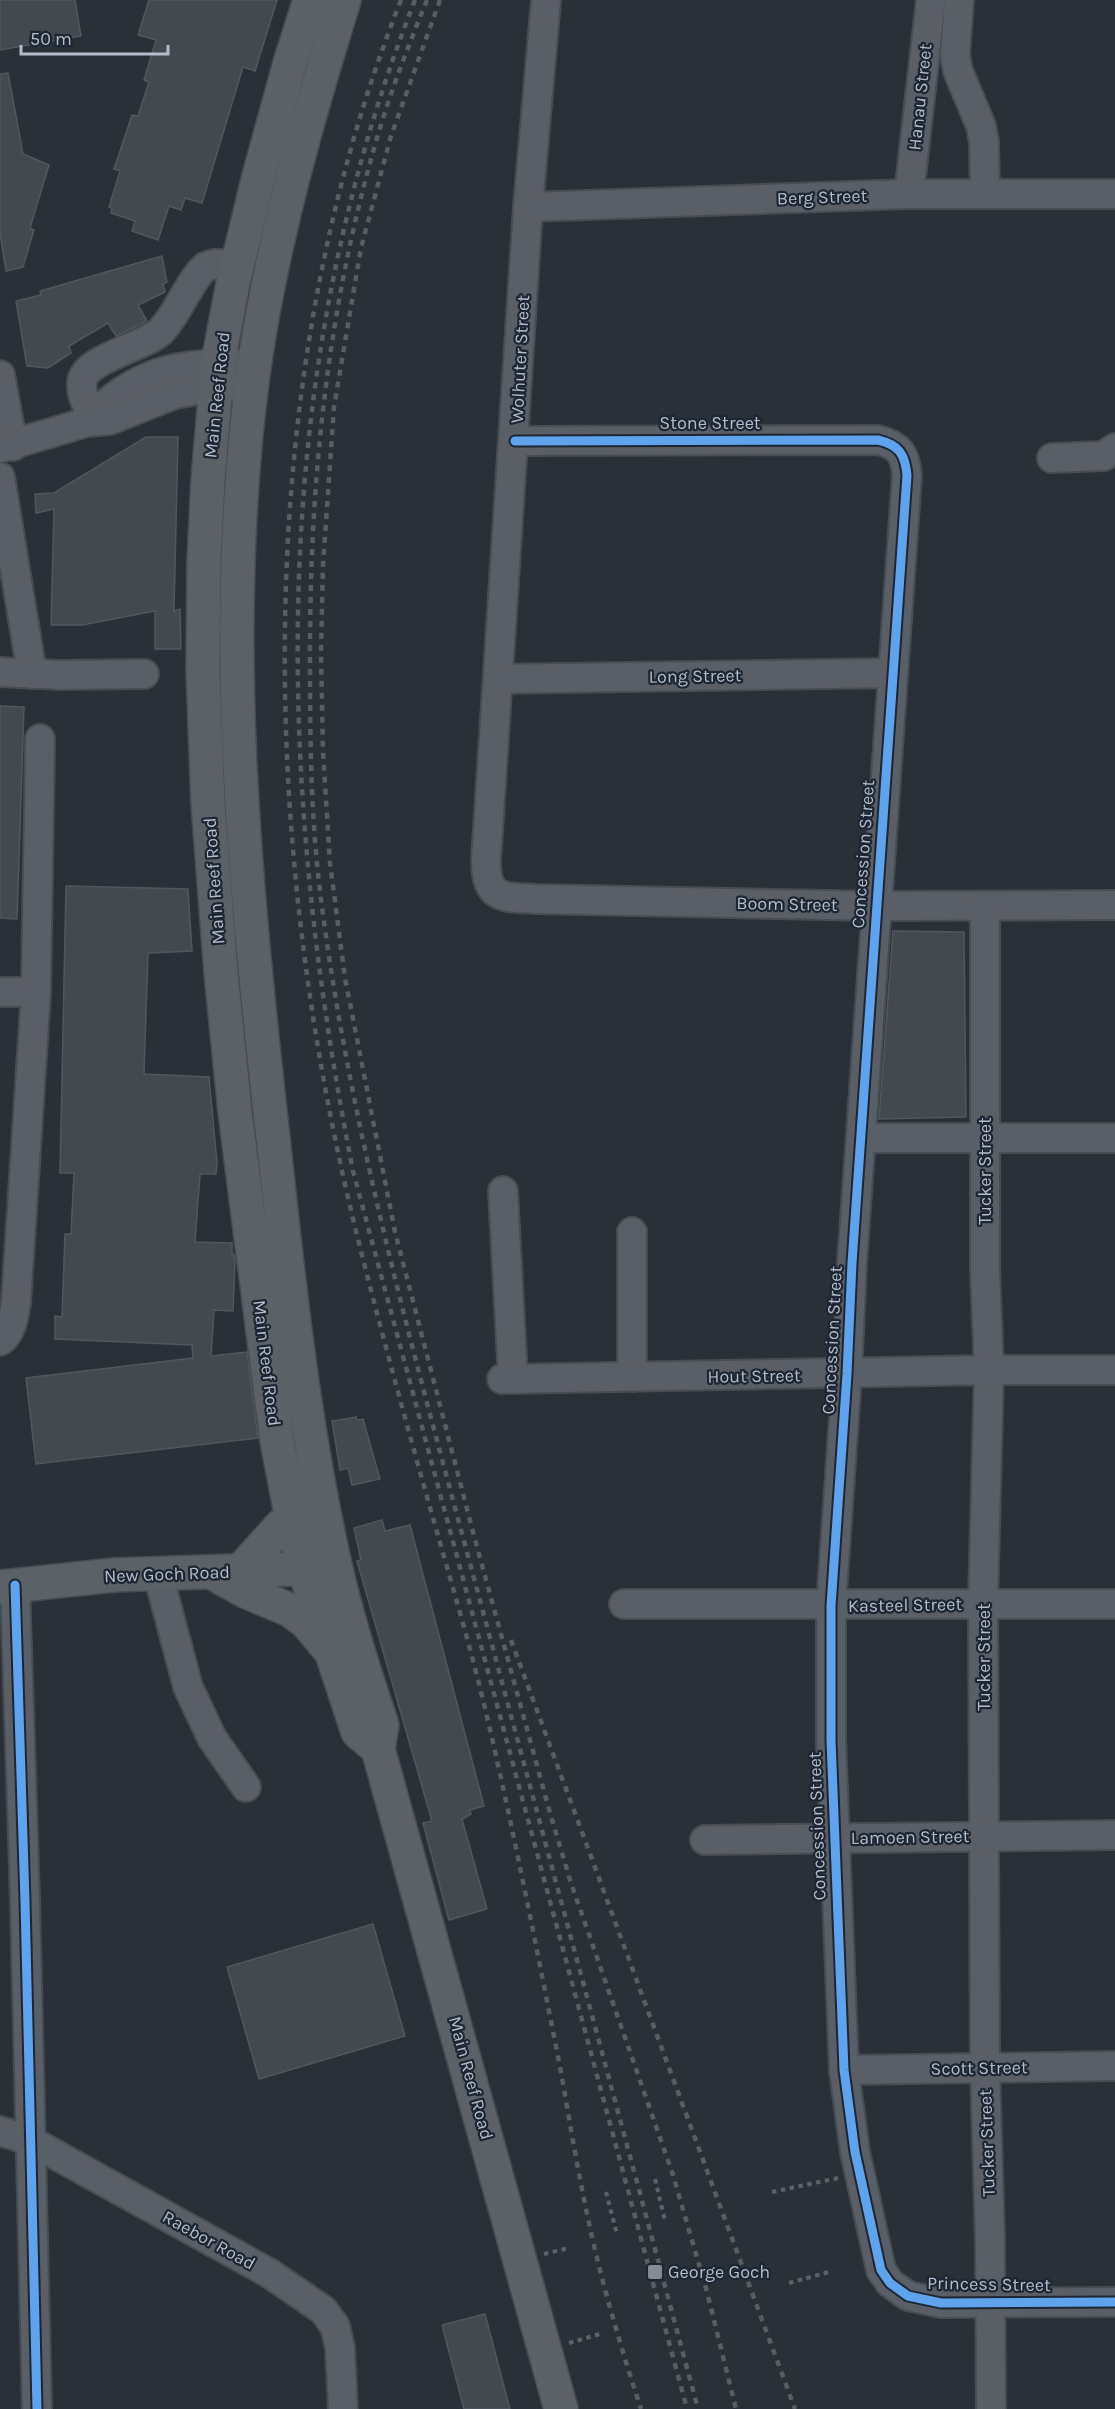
<svg xmlns="http://www.w3.org/2000/svg" width="1115" height="2409" font-family="Karla,sans-serif">
<style>
.building{fill:#444950;stroke:#52575f;stroke-width:1.5}
.lines{fill:none;stroke-linecap:round;stroke-linejoin:round}
.minor-casing{stroke:#484c53;stroke-width:32}
.major-casing{stroke:#484c55;stroke-width:36}
.path{stroke:#5d636a;stroke-width:4;stroke-dasharray:4.5 4.5;stroke-linecap:butt}
.minor{stroke:#5a5e66;stroke-width:28}
.major{stroke:#5c6168;stroke-width:33}
.rail{stroke:#595d64;stroke-width:4.5;stroke-dasharray:6 6;stroke-linecap:butt}
.cycleway-casing{stroke:#1d2633;stroke-width:13}
.cycleway{stroke:#60a3ed;stroke-width:9}
.poi-dot{fill:#848b96;stroke:#1d2633;stroke-width:2}
.labels{text-anchor:middle;dominant-baseline:central;stroke-width:4.5;stroke-linejoin:round;paint-order:stroke}
.street-label{font-size:18px;fill:#b4bcc9;stroke:#1d2633}
.poi-label{font-size:18px;fill:#b4bcc9;stroke:#1d2633;text-anchor:start}
</style>
<rect width="100%" height="100%" fill="#2a3038"/>
<g class="building">
<path d="M0,0H75L81,36L0,50Z"/>
<path d="M149,0H277L255,71L243,67L202,203L185,198L181,210L169,206L158,240L132,231L135,221L111,213L112,208L109,207L120,171L114,169L132,115L138,116L149,82L144,80L156,40L138,35Z"/>
<path d="M8,73L23,154L49,165L30,228L34,230L23,267L6,271L0,233V74Z"/>
<path d="M162,256L167,282L163,284L165,292L138,305L147,321L116,336L108,323L69,346L71,353L48,368L27,366L16,301L41,295L40,291Z"/>
<path d="M146,437H178L174,611L180,609L181,649H155V611L82,625H51L54,509L36,513L35,494L54,493Z"/>
<path d="M0,706L24,707L17,919L0,918Z"/>
<path d="M66,886L188,889L192,951L148,953L144,1074L209,1077L217,1163L216,1174H200L195,1242L232,1243V1254L234,1255L235,1260L233,1311L214,1310L211,1356L247,1352L258,1438L36,1464L26,1378L193,1358L192,1345L55,1339V1316L62,1317L65,1234H71L74,1173H60Z"/>
<path d="M893,931L964,932L966,1117L879,1119Z"/>
<path d="M356,1417L357,1420L363,1419L380,1479L352,1485L348,1468L340,1470L332,1421Z"/>
<path d="M382,1520L385,1531L410,1525L484,1806L470,1810L471,1814L462,1819L487,1909L449,1920L423,1823L432,1821L357,1561L361,1560L354,1528Z"/>
<path d="M373,1924L405,2036L259,2079L227,1967Z"/>
<path d="M485,2314L510,2409H464L442,2325Z"/>
</g>
<g class="lines">
<g class="minor-casing">
<g id="minor">
<path d="M546,0L528,207L486,861C486,900 503,897 536,899L877,906L1115,905"/>
<path d="M959,0L955,55L958,71L981,126L984,142L985,194"/>
<path d="M909,194L931,0"/>
<path d="M528,207L909,194H1115"/>
<path d="M0,375L13,446"/>
<path d="M95,421C90,412 80,394 82,382C85,358 143,348 161,331C177,315 190,280 205,267L214,264H238"/>
<path d="M87,422C136,369 185,360 255,365"/>
<path d="M515,441L878,440C899,445 905,454 907,475L852,1263L847,1374L831,1606V1740L844,2070L855,2152L881,2270L890,2283L908,2296L941,2303L1115,2302"/>
<path d="M0,448L87,422L110,420L175,394L216,387L252,386"/>
<path d="M1052,458L1104,456L1115,448"/>
<path d="M0,477L32,674"/>
<path d="M0,672L61,675L144,674"/>
<path d="M498,679L892,673"/>
<path d="M985,906V1270L989,1370L983,1603L985,2068L990,2242L991,2409"/>
<path d="M0,992H36"/>
<path d="M861,1138H1115"/>
<path d="M503,1191L513,1379"/>
<path d="M632,1232V1377"/>
<path d="M0,1341C12,1333 14,1315 16,1302L36,992L40,739"/>
<path d="M502,1379L989,1370H1115"/>
<path d="M158,1574L188,1687L212,1738L246,1787"/>
<path d="M15,1585L25,1901L37,2409"/>
<path d="M624,1604H1115"/>
<path d="M705,1840L1115,1835"/>
<path d="M844,2070L1115,2066"/>
<path d="M0,2131L29,2140L269,2273L323,2310L335,2326L340,2348L343,2409"/>
</g>
</g>
<g class="major-casing">
<g id="major">
<path d="M310,0L290,63L259,176L233,283L218,363L208,480L204,561L203,671L208,803L221,973L235,1112L277,1441L292,1519L304,1569L358,1732L378,1749"/>
<path d="M344,0C307,120 272,242 254,367C218,626 245,889 274,1147C289,1287 304,1427 335,1565C347,1619 364,1672 382,1725L378,1749L561,2409"/>
<path d="M240,1571L281,1526L292,1519"/>
<path d="M211,1572L247,1592L290,1610L307,1623L327,1647"/>
<path d="M0,1587L114,1575L325,1568"/>
</g>
</g>
<g class="path">
<path d="M655,2179L665,2221"/>
<path d="M606,2192L617,2234"/>
<path d="M772,2192L838,2178"/>
<path d="M544,2254L569,2248"/>
<path d="M789,2283L829,2272"/>
<path d="M569,2343L600,2334"/>
</g>
<use href="#minor" class="minor"/>
<use href="#major" class="major"/>
<g class="rail">
<path d="M401,0C248,385 259,846 359,1243C382,1335 407,1426 433,1518C452,1585 472,1652 488,1721C515,1837 538,1955 561,2072C568,2113 575,2154 583,2194C597,2267 618,2339 641,2409"/>
<path d="M415,0C266,379 275,777 353,1171L687,2409"/>
<path d="M427,0C410,42 393,85 380,128C327,305 309,484 310,668C310,742 311,818 320,891C349,1126 414,1354 475,1582C549,1857 624,2133 698,2409"/>
<path d="M440,0L391,136L361,248L334,407L323,565L321,654L323,752L330,863L345,978L395,1232L473,1532L550,1813L571,1883L673,2175L707,2292L736,2409"/>
<path d="M511,1640L795,2409"/>
</g>
<g class="cycleway-casing">
<g id="cycleway">
<path d="M515,441L878,440C899,445 905,454 907,475L852,1263L847,1374L831,1606V1740L844,2070L855,2152L881,2270L890,2283L908,2296L941,2303L1115,2302"/>
<path d="M15,1585L25,1901L37,2409"/>
</g>
</g>
<use href="#cycleway" class="cycleway"/>
</g>
<rect class="poi-dot" x="647" y="2264" width="16" height="16" rx="3"/>
<g class="labels">
<g class="street-label">
<text transform="translate(920 97) rotate(-84)">Hanau Street</text>
<text transform="translate(822 197) rotate(-2)">Berg Street</text>
<text transform="translate(520 359) rotate(-87)">Wolhuter Street</text>
<text transform="translate(217 395) rotate(-84)">Main Reef Road</text>
<text x="710" y="423">Stone Street</text>
<text transform="translate(695 676) rotate(-1)">Long Street</text>
<text transform="translate(863 854) rotate(-86)">Concession Street</text>
<text transform="translate(214 881) rotate(-94)">Main Reef Road</text>
<text transform="translate(787 904) rotate(1)">Boom Street</text>
<text transform="translate(985 1171) rotate(-90)">Tucker Street</text>
<text transform="translate(832 1340) rotate(-87)">Concession Street</text>
<text transform="translate(267 1363) rotate(83)">Main Reef Road</text>
<text transform="translate(754 1376) rotate(-1)">Hout Street</text>
<text transform="translate(167 1574) rotate(-2)">New Goch Road</text>
<text transform="translate(905 1605) rotate(-1)">Kasteel Street</text>
<text transform="translate(984 1657) rotate(-90)">Tucker Street</text>
<text transform="translate(817 1826) rotate(-92)">Concession Street</text>
<text transform="translate(910 1837) rotate(-1)">Lamoen Street</text>
<text transform="translate(979 2068) rotate(-1)">Scott Street</text>
<text transform="translate(471 2078) rotate(75)">Main Reef Road</text>
<text transform="translate(987 2143) rotate(-92)">Tucker Street</text>
<text transform="translate(209 2240) rotate(29)">Raebor Road</text>
<text transform="translate(989 2284) rotate(1)">Princess Street</text>
</g>
<g class="poi-label">
<text x="668" y="2272">George Goch</text>
</g>
</g>
<path d="M21 45v9h147v-9" fill="none" stroke="#b4bcc9" stroke-width="3"/>
<text x="30" y="45" font-size="18" fill="#b4bcc9" stroke="#1d2633" stroke-width="4.5" paint-order="stroke">50 m</text>
</svg>
